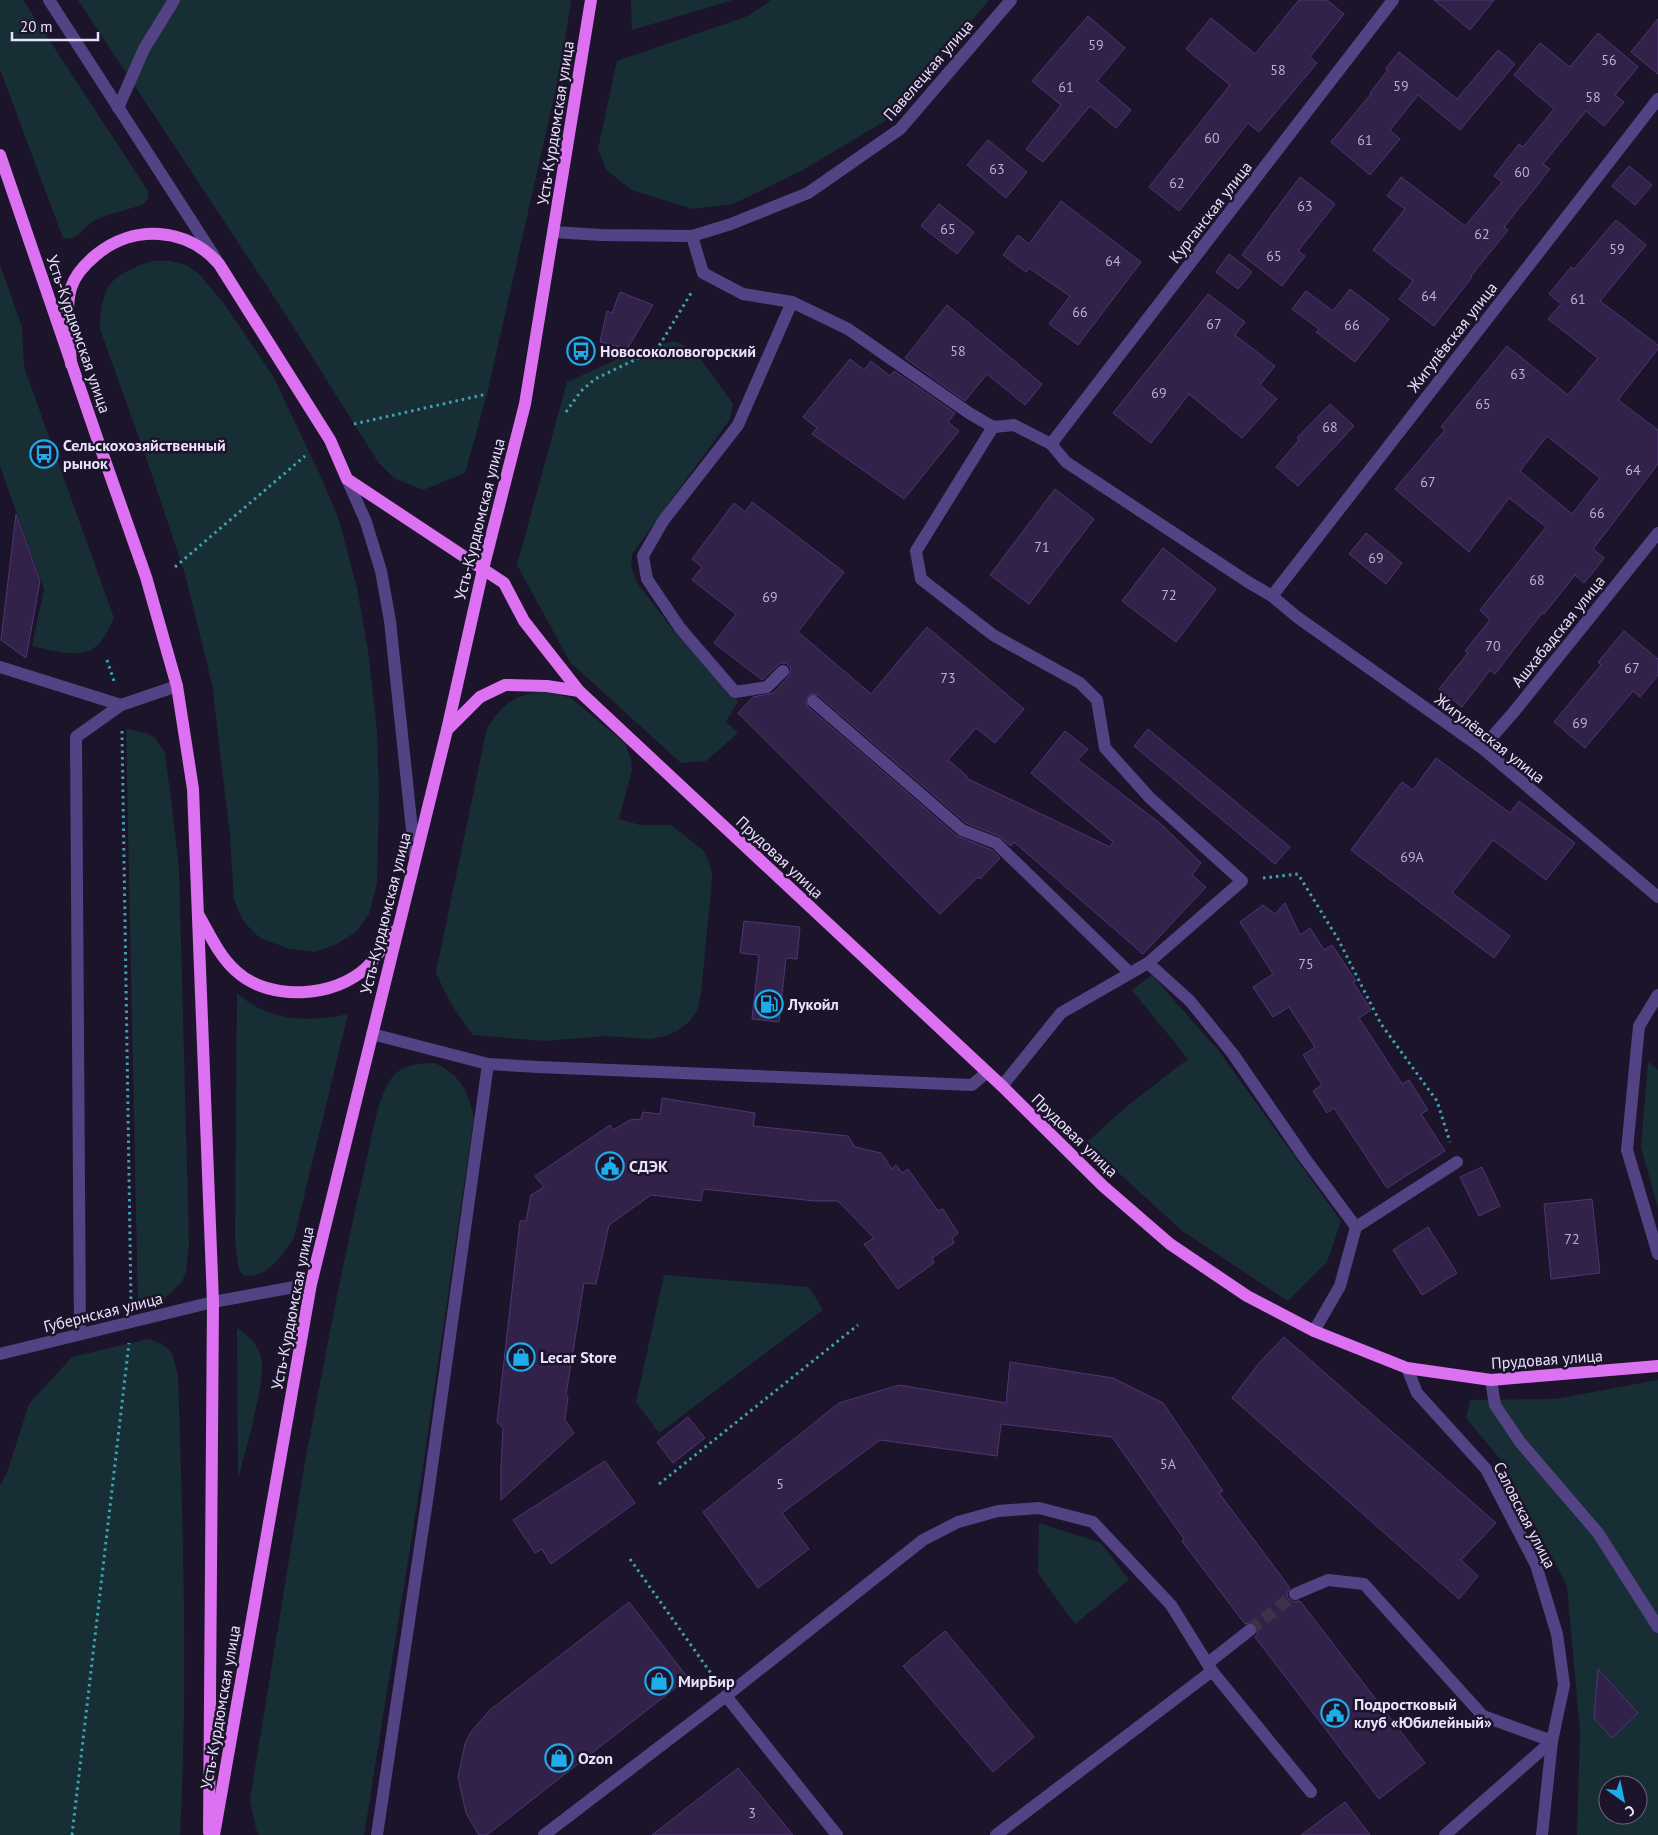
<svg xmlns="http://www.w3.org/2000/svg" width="1658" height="1835" font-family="'PT Sans',sans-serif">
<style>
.green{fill:#172f34;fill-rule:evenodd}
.building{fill:#322149;stroke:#4e3673;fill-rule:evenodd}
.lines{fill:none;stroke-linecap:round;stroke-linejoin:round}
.minor-tunnel{stroke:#3b334a;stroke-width:12;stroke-dasharray:12 6;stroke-linecap:butt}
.path{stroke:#3da3b3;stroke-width:3;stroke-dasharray:2.5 4;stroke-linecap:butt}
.minor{stroke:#534385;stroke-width:12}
.major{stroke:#dc71f2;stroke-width:12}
.labels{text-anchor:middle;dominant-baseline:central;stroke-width:5;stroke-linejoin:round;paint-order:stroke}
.number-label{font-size:14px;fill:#bbb0cf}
.street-label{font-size:16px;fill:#e9e0fc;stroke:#1c142a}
.poi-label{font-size:16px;font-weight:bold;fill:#e9e0fc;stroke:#1c142a;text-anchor:start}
</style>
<rect width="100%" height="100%" fill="#1c142a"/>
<g class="green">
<path d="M0,0H23L148,191V199L144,204C127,211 109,212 92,222C82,228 77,242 63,238L0,69Z"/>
<path d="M78,0H571L561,66L487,394L465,473L423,490L394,478L378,462L284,312Z"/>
<path d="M631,0H733L632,30Z"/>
<path d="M771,0H989L890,118L803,170L733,204L692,209L632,190L606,170L598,149L617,61L748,16Z"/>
<path d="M152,261H170L186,265L199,274L225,305L273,376L320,475L338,517L357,588L369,657L377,732L379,794L377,883L369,914L357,931L337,944L315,952L290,949L260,938L244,922L234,900L230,836L212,684L185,574L147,460L100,329C102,283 110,276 152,261Z"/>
<path d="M0,265L22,327L24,367L114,618C109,629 102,644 91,650C76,658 47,649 32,646L44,589L0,466Z"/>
<path d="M674,341L694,350L733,404L730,419L632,554L631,568L638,584L674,631L738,701L726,722L738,733L706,761L681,763L570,662L517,565L567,382L629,354Z"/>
<path d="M546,691L571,698L625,743L631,760L632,770L619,819L640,825H671L703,850L709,862L712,873L711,890L701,993L697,1011L690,1021L677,1031L666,1036L650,1039L606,1036L545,1041L473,1035C457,1015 446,996 436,972L487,728C505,702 513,695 546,691Z"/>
<path d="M126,729L146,733L155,738L165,753L170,792L179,867L189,1244L186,1271L182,1282L164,1299L138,1308Z"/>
<path d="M1152,975L1218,1050L1341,1221L1327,1262L1288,1301L1181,1230L1086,1143L1127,1106L1188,1059L1132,990Z"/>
<path d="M237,993C267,1021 310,1023 348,1014L294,1238C284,1254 265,1281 243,1275L239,1269L235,1241Z"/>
<path d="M1648,1062L1658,1070V1208L1641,1147Z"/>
<path d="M435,1063C461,1076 467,1090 474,1117L421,1480L364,1835H259L256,1829L250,1799L306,1456L340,1280L378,1108C390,1073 396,1064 435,1063Z"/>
<path d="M664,1275L809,1287L823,1310L659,1433L636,1402Z"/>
<path d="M237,1328C249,1335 258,1345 261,1358C267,1377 244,1456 238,1480Z"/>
<path d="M148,1339C173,1347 172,1352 178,1376C183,1529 188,1682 180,1835H0V1486L7,1473L29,1404L72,1357Z"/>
<path d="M1658,1380V1835H1577L1580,1731L1567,1586L1501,1460L1466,1418L1470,1400L1555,1399ZM1608,1785H1638V1815H1608Z"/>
<path d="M1039,1523L1101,1543L1129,1580L1075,1624L1038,1573Z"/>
</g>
<g class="building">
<path d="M1299,0H1327L1344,14L1310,57L1317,63L1259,132L1248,123L1179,211L1149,187L1230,85L1186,49L1211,18L1255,54Z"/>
<path d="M1434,0H1494L1470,30Z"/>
<path d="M1088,16L1125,48L1097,81L1131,110L1116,128L1090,106L1043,162L1026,149L1061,105L1032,81Z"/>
<path d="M1658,19V74L1631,52Z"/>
<path d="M1598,33L1638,67L1615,95L1624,102L1604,126L1586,111L1543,164L1550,169L1504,227L1508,230L1471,276L1472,277L1434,326L1399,299L1413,281L1373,250L1405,209L1387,196L1401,177L1465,226L1502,182L1494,176L1519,144L1523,147L1554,109L1514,75L1540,43L1570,67Z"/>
<path d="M1498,50L1515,64L1460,130L1418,95L1390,130L1400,139L1370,175L1331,142L1371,94L1370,93L1388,70L1386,68L1399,52L1457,99Z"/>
<path d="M988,140L1027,172L1006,198L967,165Z"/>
<path d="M1629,166L1652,185L1635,205L1612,186Z"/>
<path d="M1300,177L1335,204L1298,251L1305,256L1282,286L1242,255Z"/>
<path d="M1061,201L1141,262L1078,345L1049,324L1070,296L1029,268L1026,272L1003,255L1018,235L1029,244Z"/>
<path d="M939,204L974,232L957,254L921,226Z"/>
<path d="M1616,220L1646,245L1600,301L1658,345V349L1618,400L1658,430V464L1593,549L1604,558L1594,571L1584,583L1575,575L1544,614L1542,613L1495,674L1490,670L1462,707L1439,689L1468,653L1465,651L1490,620L1480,610L1546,527L1509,498L1469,552L1395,489L1445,430L1441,427L1507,346L1568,395L1598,358L1548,319L1561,304L1549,294L1571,267L1574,269ZM1547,436L1600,478L1572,514L1520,471Z"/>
<path d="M1229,254L1252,272L1238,289L1216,272Z"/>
<path d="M1350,289L1389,319L1355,362L1316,332L1319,329L1292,309L1306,291L1333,311Z"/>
<path d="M620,292L653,305L627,349L600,342L607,311L612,313Z"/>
<path d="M1208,294L1245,322L1235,335L1275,366L1260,385L1277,399L1242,438L1189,394L1151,443L1113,413Z"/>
<path d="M947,305L1042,384L1025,405L987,374L965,401L905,358Z"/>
<path d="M850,359L864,370L871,361L890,376L894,371L955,413L948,422L959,431L904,499L812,434L817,428L803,417Z"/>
<path d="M1330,404L1354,426L1298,486L1276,467L1299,440L1297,438Z"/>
<path d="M1055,489L1094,519L1029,604L990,575Z"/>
<path d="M752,502L844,572L798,632L871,694L927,627L1024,709L995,743L976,728L948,760L967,776L966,778L1110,847L1113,842L1031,773L1065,731L1088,749L1078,760L1162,825L1201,863L1192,875L1206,887L1143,954L1014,842L1011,846L999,836L966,823L818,695L810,694L805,700L808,707L957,836L992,850L1000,858L980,879L978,877L940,914L738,713L753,697L773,693L789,676L791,668L786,663H780L762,680L714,643L736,614L692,580L702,567L692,559L734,503L745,512Z"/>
<path d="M16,514L40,581L26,658L1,640Z"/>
<path d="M1366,533L1402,563L1386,584L1349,554Z"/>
<path d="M1163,548L1216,589L1176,642L1122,601Z"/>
<path d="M1624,631L1658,659V675L1640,697L1633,691L1585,748L1554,722L1601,665L1598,662Z"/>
<path d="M1148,729L1290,847L1275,864L1134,746Z"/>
<path d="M1436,758L1510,813L1519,801L1575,843L1546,880L1493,840L1452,893L1510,936L1494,958L1351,850L1402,782L1413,790Z"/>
<path d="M1285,903L1300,935L1310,928L1324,950L1332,945L1356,981L1353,982L1371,1010L1359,1018L1402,1084L1409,1080L1428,1110L1421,1114L1445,1151L1387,1188L1334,1108L1327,1113L1313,1091L1322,1085L1303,1055L1315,1047L1289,1007L1273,1017L1253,987L1273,974L1240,922L1263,905L1275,914Z"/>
<path d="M744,921L800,927L797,959L786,958L779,1022L752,1019L759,955L740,953Z"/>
<path d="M662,1098L755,1113L753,1126L848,1136L855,1147L881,1153L892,1169L896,1165L902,1173L908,1169L938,1211L943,1209L958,1233L952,1238L954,1243L932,1258L934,1263L898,1289L864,1244L874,1238L838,1201H815L703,1189L701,1201L651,1195L609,1225L596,1284L584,1283L566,1395L568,1397L565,1420L574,1433L501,1500V1467L503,1428L497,1422L520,1221H526L531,1195L544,1187L535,1176L610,1125L613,1130L630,1120L641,1119L643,1112L660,1114Z"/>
<path d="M1482,1167L1500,1206L1479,1216L1460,1177Z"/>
<path d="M1592,1199L1600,1273L1551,1279L1544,1204Z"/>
<path d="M1428,1227L1457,1273L1422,1295L1393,1250Z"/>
<path d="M1284,1337L1496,1523L1461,1560L1478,1576L1459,1599L1232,1398L1260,1362Z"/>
<path d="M1010,1362L1113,1378L1163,1403L1223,1491L1219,1493L1290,1588L1287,1593L1288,1598L1294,1602L1300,1601L1425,1763L1379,1799L1255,1637L1258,1633L1257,1625L1253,1622L1245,1624L1182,1541L1184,1539L1112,1437L1001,1424L997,1456L880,1440L782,1513L809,1549L758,1588L703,1512L839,1403L899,1385L1006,1403Z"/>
<path d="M688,1417L705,1438L673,1463L657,1442Z"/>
<path d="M605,1461L635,1503L551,1564L542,1549L535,1553L513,1520Z"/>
<path d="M629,1602L688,1678L487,1835H479L466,1813L458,1777L465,1744L471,1732L490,1710Z"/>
<path d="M945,1631L1034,1737L993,1772L903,1666Z"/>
<path d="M1598,1669L1638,1713L1612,1738L1594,1718Z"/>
<path d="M738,1768L793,1835H652Z"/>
<path d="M1345,1802L1370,1835H1301Z"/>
</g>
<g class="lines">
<path class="minor-tunnel" d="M1250,1630L1295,1594"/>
<g class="path">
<path d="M566,412L581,391L595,379L653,351L659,346L693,290"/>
<path d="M354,424L487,394"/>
<path d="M175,567L305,456"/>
<path d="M107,660L114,681"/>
<path d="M122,731L131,1302"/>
<path d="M1263,878L1298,874L1338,939L1381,1024L1437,1101L1450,1142"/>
<path d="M659,1484L858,1325"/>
<path d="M630,1559L715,1679"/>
<path d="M72,1835L129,1343"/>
</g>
<g class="minor">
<path d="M49,0L216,259"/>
<path d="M118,108L144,49L174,0"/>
<path d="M554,232L601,235L692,236L731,224L808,193L900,129L1011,0"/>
<path d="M692,236L703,273L743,294L792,302L848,329L969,413L993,427L1014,425L1051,444L1066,462L1248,582L1272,596L1297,617L1482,748L1658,897"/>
<path d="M993,427L916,551L921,579L993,635L1080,683L1097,700L1105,748L1150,798L1242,881L1148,963L1061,1013L1002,1086"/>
<path d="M1051,444L1393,0"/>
<path d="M347,479L366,522L381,571L390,621L415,858"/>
<path d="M1272,596L1658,99"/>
<path d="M0,667L121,705"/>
<path d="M783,671L767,687L735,692L680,628L647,579L643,556L663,521L738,425L792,302"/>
<path d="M813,701L962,830L996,843L1130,973"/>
<path d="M1482,748L1513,713L1658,533"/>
<path d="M1148,963L1190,1001L1233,1054L1304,1157L1356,1227"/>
<path d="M1658,995L1639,1026L1627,1150L1658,1254"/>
<path d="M372,1034L488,1064L538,1067L972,1085L986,1073"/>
<path d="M1314,1331L1340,1286L1356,1227L1457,1162"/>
<path d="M80,1334L76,737L121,705L177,686"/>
<path d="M0,1354L213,1302L311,1284"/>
<path d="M1407,1368L1417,1393L1486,1469L1536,1565L1557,1634L1564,1685L1552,1741L1542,1835"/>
<path d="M1491,1380L1495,1405L1520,1442L1598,1533L1658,1627"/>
<path d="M1295,1594L1328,1580L1364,1584L1483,1716L1552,1741"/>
<path d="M1208,1663L1250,1630"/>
<path d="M1212,1671L1311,1792"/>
<path d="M726,1696L837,1835"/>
<path d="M377,1835L428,1494L488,1064"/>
<path d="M544,1835L726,1696L923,1540L958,1522L998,1511L1039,1508L1093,1522L1171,1605L1212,1671L996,1835"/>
<path d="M1445,1835L1552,1741"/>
</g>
<g class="major">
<path d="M0,155L96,435L146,577L177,686L193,789L213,1302L209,1832"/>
<path d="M71,364C70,344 65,306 71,288C75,274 85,264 96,255C133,224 187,227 219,264L330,440L347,479L504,583L524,621L579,691L1002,1086L1103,1186L1170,1244L1247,1296L1314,1331L1407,1368L1491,1380L1658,1366"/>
<path d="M447,730L480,697L505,685L547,686L579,691"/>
<path d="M198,914C209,933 219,956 236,971C269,1002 335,998 367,967C377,957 386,942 395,931"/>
<path d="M214,1835L311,1284L447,730L483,569L525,404L591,0"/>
</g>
</g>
<defs>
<g id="bus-ring" transform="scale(1.4375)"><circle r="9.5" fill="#1c142a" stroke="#1dadeb" stroke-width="1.5"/><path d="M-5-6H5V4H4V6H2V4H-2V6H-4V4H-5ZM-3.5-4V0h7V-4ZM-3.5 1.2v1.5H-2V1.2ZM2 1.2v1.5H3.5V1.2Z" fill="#1dadeb"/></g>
<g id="fuel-ring" transform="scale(1.4375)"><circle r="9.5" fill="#1c142a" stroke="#1dadeb" stroke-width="1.5"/><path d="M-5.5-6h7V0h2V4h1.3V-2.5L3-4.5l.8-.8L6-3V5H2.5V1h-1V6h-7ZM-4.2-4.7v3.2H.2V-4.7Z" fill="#1dadeb"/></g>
<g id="civic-ring" transform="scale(1.4375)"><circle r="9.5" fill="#1c142a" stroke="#1dadeb" stroke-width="1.5"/><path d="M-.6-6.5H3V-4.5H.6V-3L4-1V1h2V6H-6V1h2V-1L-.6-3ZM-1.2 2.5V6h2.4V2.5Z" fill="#1dadeb"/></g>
<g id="shop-ring" transform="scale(1.4375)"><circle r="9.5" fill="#1c142a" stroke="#1dadeb" stroke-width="1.5"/><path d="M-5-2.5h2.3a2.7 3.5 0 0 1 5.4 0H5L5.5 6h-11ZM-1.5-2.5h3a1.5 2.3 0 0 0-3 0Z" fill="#1dadeb"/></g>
</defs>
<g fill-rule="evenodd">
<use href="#bus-ring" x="581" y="351"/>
<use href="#bus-ring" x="44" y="454"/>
<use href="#fuel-ring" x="769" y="1004"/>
<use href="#civic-ring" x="610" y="1166"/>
<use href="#shop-ring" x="521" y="1357"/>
<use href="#shop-ring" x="659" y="1681"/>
<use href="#civic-ring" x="1335" y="1713"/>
<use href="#shop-ring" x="559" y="1758"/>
</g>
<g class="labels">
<g class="number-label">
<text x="1096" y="45">59</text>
<text x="1609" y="60">56</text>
<text x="1278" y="70">58</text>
<text x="1401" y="86">59</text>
<text x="1066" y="87">61</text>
<text x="1593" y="97">58</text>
<text x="1212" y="138">60</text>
<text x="1365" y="140">61</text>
<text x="997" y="169">63</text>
<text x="1522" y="172">60</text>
<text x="1177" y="183">62</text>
<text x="1305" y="206">63</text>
<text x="948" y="229">65</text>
<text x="1482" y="234">62</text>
<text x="1617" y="249">59</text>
<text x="1274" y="256">65</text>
<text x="1113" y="261">64</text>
<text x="1429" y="296">64</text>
<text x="1578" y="299">61</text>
<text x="1080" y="312">66</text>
<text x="1214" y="324">67</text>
<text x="1352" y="325">66</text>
<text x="958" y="351">58</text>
<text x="1518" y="374">63</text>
<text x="1159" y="393">69</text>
<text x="1483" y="404">65</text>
<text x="1330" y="427">68</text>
<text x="1633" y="470">64</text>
<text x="1428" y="482">67</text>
<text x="1597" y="513">66</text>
<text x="1042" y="547">71</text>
<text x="1376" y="558">69</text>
<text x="1537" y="580">68</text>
<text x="1169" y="595">72</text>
<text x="770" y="597">69</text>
<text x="1493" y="646">70</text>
<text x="1632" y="668">67</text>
<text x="948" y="678">73</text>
<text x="1580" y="723">69</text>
<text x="1412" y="857">69А</text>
<text x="1306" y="964">75</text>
<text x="1572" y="1239">72</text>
<text x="1168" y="1464">5А</text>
<text x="780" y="1484">5</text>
<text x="752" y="1813">3</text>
</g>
<g class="street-label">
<text transform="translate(928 70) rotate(-49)">Павелецкая улица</text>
<text transform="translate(555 123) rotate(-81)">Усть-Курдюмская улица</text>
<text transform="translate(1210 212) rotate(-52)">Курганская улица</text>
<text transform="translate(79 334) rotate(71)">Усть-Курдюмская улица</text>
<text transform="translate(1452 337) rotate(-52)">Жигулёвская улица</text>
<text transform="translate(479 519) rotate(-76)">Усть-Курдюмская улица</text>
<text transform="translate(1558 631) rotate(-51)">Ашхабадская улица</text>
<text transform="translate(1490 738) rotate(38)">Жигулёвская улица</text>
<text transform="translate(780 857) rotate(43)">Прудовая улица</text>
<text transform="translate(385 913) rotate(-76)">Усть-Курдюмская улица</text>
<text transform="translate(1075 1135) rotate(44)">Прудовая улица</text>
<text transform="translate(292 1308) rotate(-79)">Усть-Курдюмская улица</text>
<text transform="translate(103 1312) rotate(-14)">Губернская улица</text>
<text transform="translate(1547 1359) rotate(-4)">Прудовая улица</text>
<text transform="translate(1525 1515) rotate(63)">Саловская улица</text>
<text transform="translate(220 1707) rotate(-80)">Усть-Курдюмская улица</text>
</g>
<g class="poi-label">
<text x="600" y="351">Новосоколовогорский</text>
<text x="63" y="445">Сельскохозяйственный<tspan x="63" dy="18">рынок</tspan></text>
<text x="788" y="1004">Лукойл</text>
<text x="629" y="1166">СДЭК</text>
<text x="540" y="1357">Lecar Store</text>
<text x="678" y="1681">МирБир</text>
<text x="1354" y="1704">Подростковый<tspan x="1354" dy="18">клуб «Юбилейный»</tspan></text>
<text x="578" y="1758">Ozon</text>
</g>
</g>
<g transform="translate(1623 1800) rotate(147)"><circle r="24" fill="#1c142a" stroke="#6e667e"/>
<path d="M0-4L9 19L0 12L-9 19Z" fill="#1dadeb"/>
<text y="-8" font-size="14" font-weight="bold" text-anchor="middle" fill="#e9e0fc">С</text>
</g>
<path d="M12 32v8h86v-8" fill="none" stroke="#e9e0fc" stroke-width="2.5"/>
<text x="20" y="32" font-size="15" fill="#e9e0fc" stroke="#1c142a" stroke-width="4" paint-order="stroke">20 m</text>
</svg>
